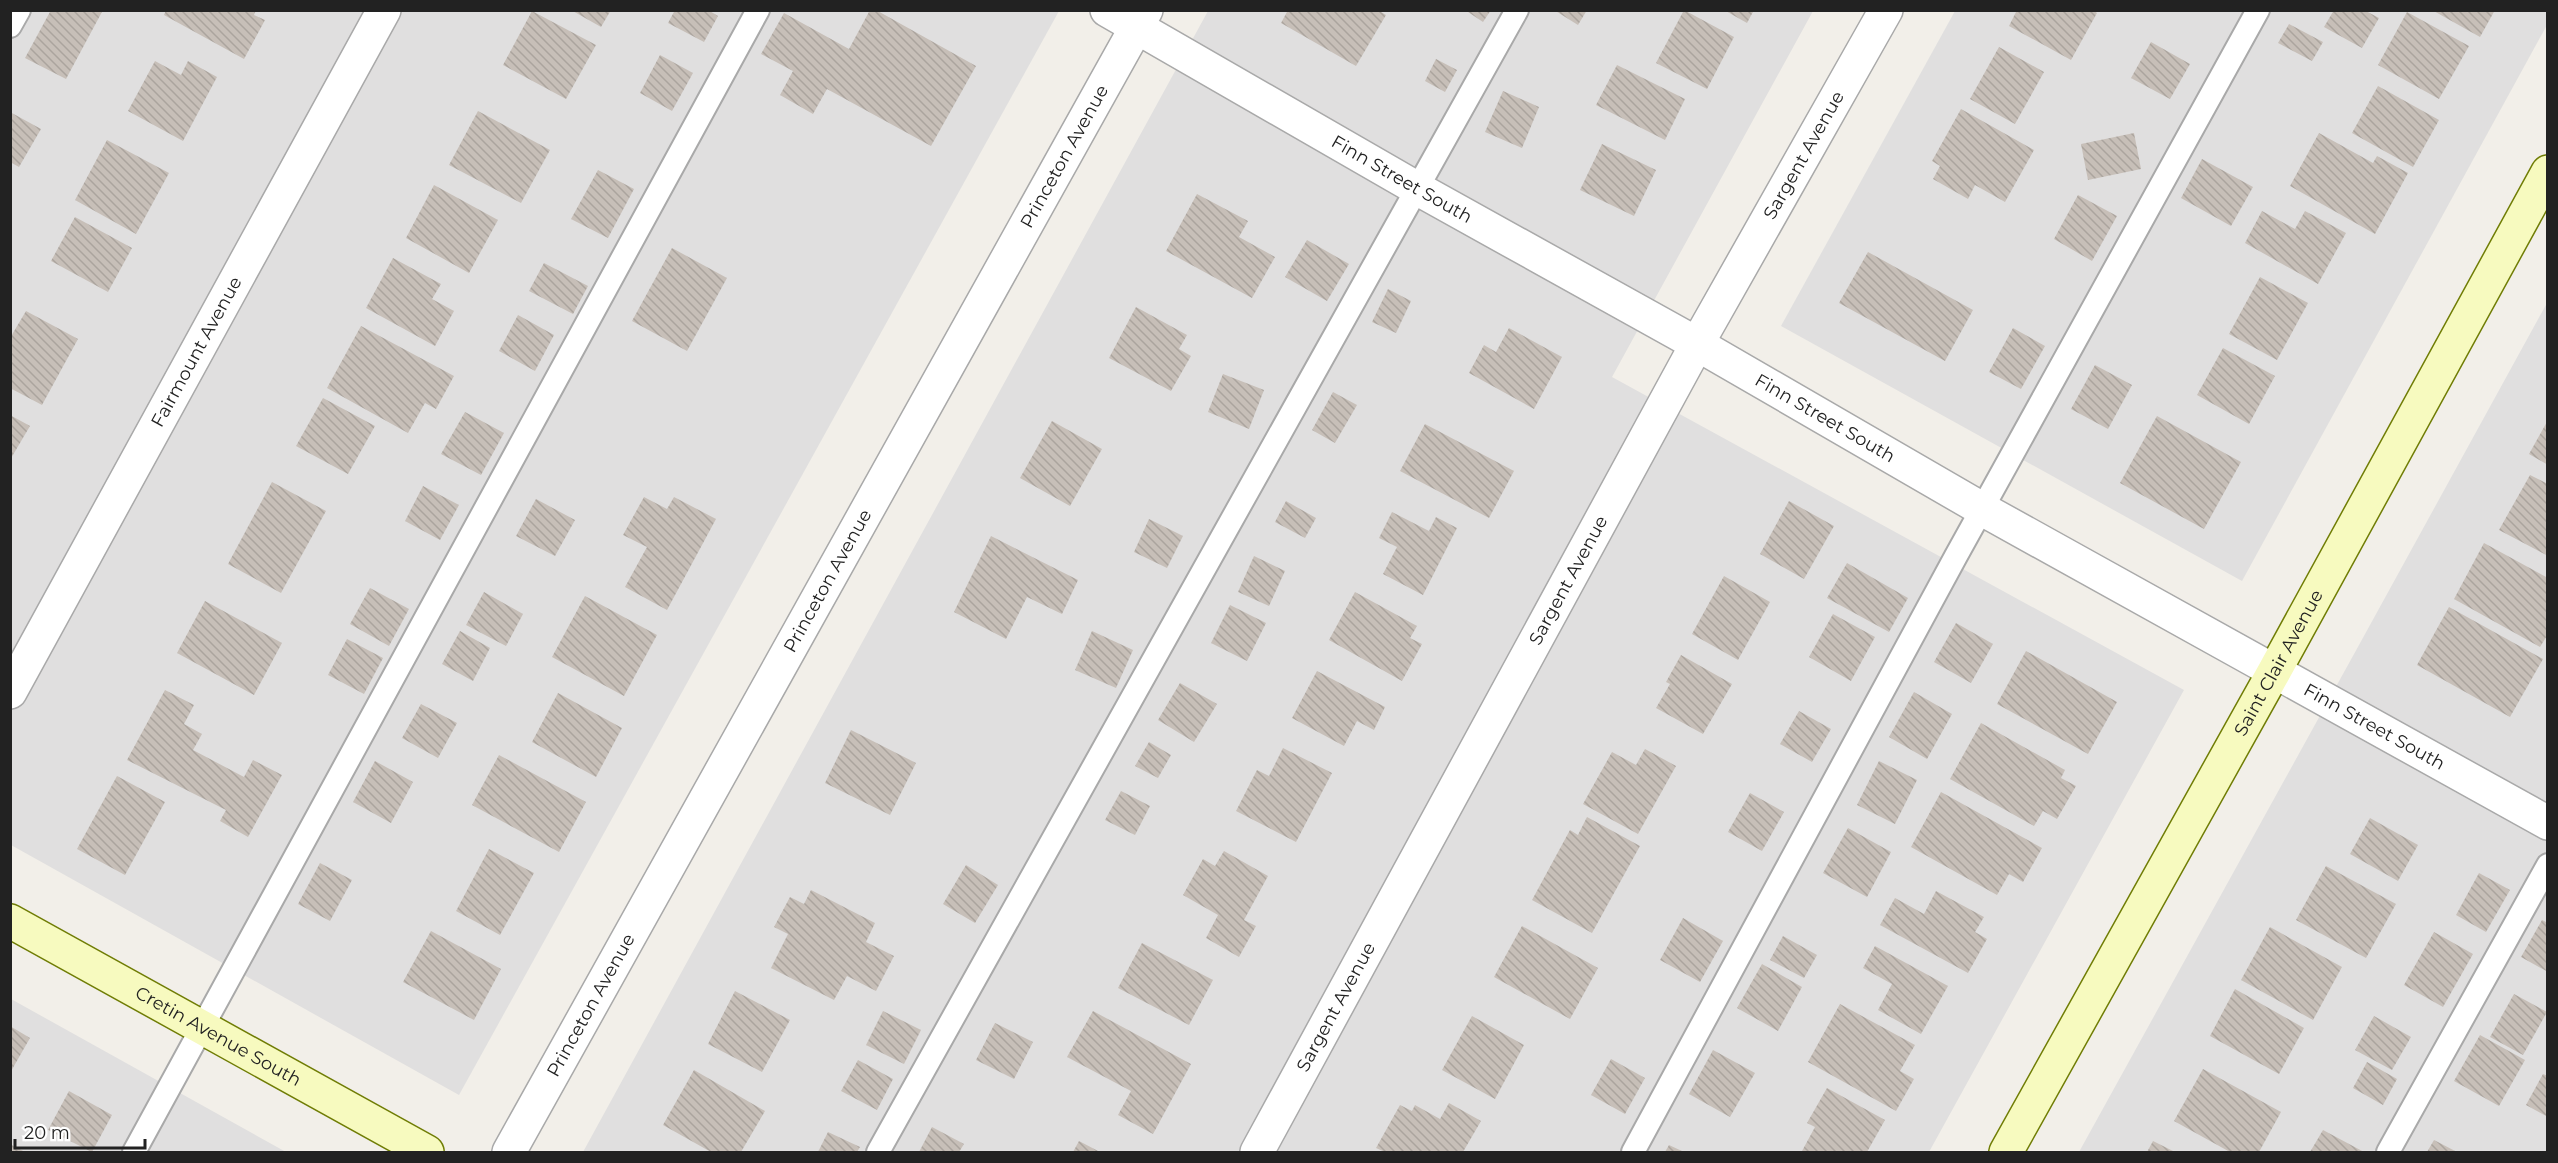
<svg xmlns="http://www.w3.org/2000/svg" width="2558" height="1163" font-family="Montserrat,sans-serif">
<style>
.residential{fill:#e0dfdf}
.building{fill:url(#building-back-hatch)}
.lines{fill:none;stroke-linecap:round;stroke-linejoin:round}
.lane-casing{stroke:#a9a9a9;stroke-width:26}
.street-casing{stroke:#a9a9a9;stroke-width:36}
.secondary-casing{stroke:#707d05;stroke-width:36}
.lane{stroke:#fff;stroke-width:22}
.street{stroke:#fff;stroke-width:33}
.secondary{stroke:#f7fabf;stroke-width:33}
.labels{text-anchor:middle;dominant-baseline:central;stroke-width:5;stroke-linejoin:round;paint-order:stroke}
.street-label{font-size:18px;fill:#222;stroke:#fff}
</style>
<defs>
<pattern id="building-back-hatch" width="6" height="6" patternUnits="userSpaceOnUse" patternTransform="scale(1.5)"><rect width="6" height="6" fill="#c7bfb8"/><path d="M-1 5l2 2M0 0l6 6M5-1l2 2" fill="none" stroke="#aba49e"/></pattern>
</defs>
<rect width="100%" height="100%" fill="#f2efe9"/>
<g class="residential">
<path d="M11,11H1059L459,1095L11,845Z"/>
<path d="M1208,11H1813L1612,377L2184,690L1929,1152H583Z"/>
<path d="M1955,11H2547V25L2242,581L1781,326Z"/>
<path d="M2547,303V1152H2079L2359,645Z"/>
<path d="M11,999L286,1152H11Z"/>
</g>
<g class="building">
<path d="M51,10H103L66,79L25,58Z"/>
<path d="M166,10H256L254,15L265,20L244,59L164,15Z"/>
<path d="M571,10H611L601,27Z"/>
<path d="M675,10H708L718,16L704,42L668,23Z"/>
<path d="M870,10H876L976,66L931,146L827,89L813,114L780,95L793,71L761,54L784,13L849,49Z"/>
<path d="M1288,10H1378L1386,15L1356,66L1281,23Z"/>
<path d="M1465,10H1491L1483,22Z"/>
<path d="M1554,10H1587L1578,25Z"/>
<path d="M1684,10L1734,37L1707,89L1656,63Z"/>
<path d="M1724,10H1754L1747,23Z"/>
<path d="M2017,10H2093L2097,13L2071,60L2009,26Z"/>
<path d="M2334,10H2364L2379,18L2362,48L2324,27Z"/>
<path d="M2432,10H2495L2480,37Z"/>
<path d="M532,11L596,45L566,99L503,65Z"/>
<path d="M2407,12L2469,46L2439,99L2378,65Z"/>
<path d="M2289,24L2323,42L2312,61L2278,43Z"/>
<path d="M2151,42L2190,64L2170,99L2131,78Z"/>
<path d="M1999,47L2044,72L2015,124L1970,99Z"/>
<path d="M660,55L693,73L672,111L640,93Z"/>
<path d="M1436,59L1457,70L1445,92L1425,81Z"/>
<path d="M155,61L181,75L188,61L217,77L183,141L128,111Z"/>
<path d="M1617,65L1685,99L1665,140L1596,105Z"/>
<path d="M2378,86L2439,120L2413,167L2352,133Z"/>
<path d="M1503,91L1539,107L1522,148L1485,132Z"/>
<path d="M1961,109L2034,150L2005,202L1975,185L1968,199L1933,179L1940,166L1932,161Z"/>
<path d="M478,111L550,150L521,203L449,165Z"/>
<path d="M10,112L41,129L19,167L10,162Z"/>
<path d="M2134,133L2141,169L2088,180L2081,144Z"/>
<path d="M2319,133L2373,163L2377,156L2408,173L2375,234L2290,186Z"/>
<path d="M107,140L169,173L136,234L75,200Z"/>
<path d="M1602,144L1656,170L1634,216L1580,190Z"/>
<path d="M2202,159L2253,187L2231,226L2181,198Z"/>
<path d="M598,170L634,189L608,238L571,219Z"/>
<path d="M434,185L498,220L469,273L406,238Z"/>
<path d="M1197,194L1248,221L1239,237L1275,257L1252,298L1166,251Z"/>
<path d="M2078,195L2117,216L2092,261L2054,239Z"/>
<path d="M2262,211L2295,229L2305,211L2346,233L2318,284L2245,243Z"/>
<path d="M75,217L132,248L108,292L51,261Z"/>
<path d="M1307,240L1349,264L1327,301L1285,277Z"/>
<path d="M672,248L727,278L687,351L632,321Z"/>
<path d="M1868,252L1973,310L1945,361L1839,303Z"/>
<path d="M393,258L441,284L432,299L454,311L435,346L366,308Z"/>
<path d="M544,263L588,286L573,314L529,291Z"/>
<path d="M2260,277L2308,303L2277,360L2229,334Z"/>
<path d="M1388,289L1411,301L1396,333L1372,322Z"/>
<path d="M1136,307L1187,335L1179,349L1191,356L1171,391L1109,358Z"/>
<path d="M26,311L78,339L42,405L10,388V338Z"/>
<path d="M518,315L554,335L535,371L499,351Z"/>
<path d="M361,326L454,376L436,409L425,403L408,433L327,388Z"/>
<path d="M1509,328L1562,357L1534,409L1469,373L1484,345L1496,352Z"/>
<path d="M2013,328L2045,346L2021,389L1989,372Z"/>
<path d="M2223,348L2275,376L2249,424L2197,395Z"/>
<path d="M2095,365L2132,385L2108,429L2071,409Z"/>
<path d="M1223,374L1264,390L1249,429L1208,412Z"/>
<path d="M1333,392L1357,405L1335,443L1312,430Z"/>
<path d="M323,398L375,426L348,474L296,446Z"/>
<path d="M465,412L504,433L481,475L441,454Z"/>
<path d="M10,415L30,426L10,460Z"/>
<path d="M2157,416L2241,462L2204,529L2120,483Z"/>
<path d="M2548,420V465L2529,454Z"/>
<path d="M1052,421L1102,449L1070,506L1020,478Z"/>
<path d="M1425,424L1514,471L1489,518L1400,471Z"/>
<path d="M2530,475L2548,484V556L2499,530Z"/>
<path d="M272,482L326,511L281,593L228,564Z"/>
<path d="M423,486L459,505L440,540L405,521Z"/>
<path d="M644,497L667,509L674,497L716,519L667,610L625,587L647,547L623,535Z"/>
<path d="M536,499L575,520L555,556L516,536Z"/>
<path d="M1286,501L1316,518L1305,538L1275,522Z"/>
<path d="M1789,501L1834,526L1804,579L1760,554Z"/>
<path d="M1392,512L1429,531L1436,517L1457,528L1423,595L1383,574L1397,547L1379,538Z"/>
<path d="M1149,519L1183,536L1167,568L1134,552Z"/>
<path d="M991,536L1078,580L1062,614L1027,597L1006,639L954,612Z"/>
<path d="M2484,543L2548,578V634L2540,647L2454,599Z"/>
<path d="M1254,556L1285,571L1269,606L1238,592Z"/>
<path d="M1847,563L1908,598L1889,632L1827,598Z"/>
<path d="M1724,576L1770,602L1738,660L1692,634Z"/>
<path d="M370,588L409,609L389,646L350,624Z"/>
<path d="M484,592L523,614L506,646L466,625Z"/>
<path d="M1355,592L1417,626L1410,638L1422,644L1402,681L1329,640Z"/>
<path d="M585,596L657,635L624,696L552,657Z"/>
<path d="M205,601L282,643L254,695L177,653Z"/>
<path d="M1230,605L1266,623L1247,661L1211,643Z"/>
<path d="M2449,607L2543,659L2510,717L2417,665Z"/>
<path d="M1833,614L1875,637L1851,681L1809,657Z"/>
<path d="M1956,623L1993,644L1971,683L1934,662Z"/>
<path d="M460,631L490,648L473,681L442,664Z"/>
<path d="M1092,631L1133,650L1116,688L1075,670Z"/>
<path d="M347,639L383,658L364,694L328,675Z"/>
<path d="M2026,651L2117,702L2088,754L1997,704Z"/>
<path d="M1681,655L1732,684L1703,734L1656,708L1670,684L1666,682Z"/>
<path d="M1317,671L1385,707L1374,730L1357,721L1344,746L1292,718Z"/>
<path d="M1180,683L1217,704L1194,742L1158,720Z"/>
<path d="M165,690L194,705L184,724L202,734L193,750L244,777L253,760L282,775L248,837L220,821L226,810L127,760Z"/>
<path d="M1914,692L1952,714L1927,759L1889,737Z"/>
<path d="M558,693L622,728L596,777L532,742Z"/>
<path d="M421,704L457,723L438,758L402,738Z"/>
<path d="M1799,711L1831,729L1812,762L1780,744Z"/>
<path d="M1981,723L2065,770L2061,778L2076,786L2057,819L2043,811L2034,826L1950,779Z"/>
<path d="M851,730L916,763L890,815L825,783Z"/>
<path d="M1149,742L1171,755L1158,778L1135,766Z"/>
<path d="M1283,748L1332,773L1296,842L1236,811L1257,770L1269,776Z"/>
<path d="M1645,749L1676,766L1638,834L1583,804L1612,752L1636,765Z"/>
<path d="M499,755L586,802L559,852L472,805Z"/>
<path d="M375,761L413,782L391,823L353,802Z"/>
<path d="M1879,761L1917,780L1895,824L1857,805Z"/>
<path d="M117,776L165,802L125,875L77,849Z"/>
<path d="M1121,791L1150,806L1135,835L1105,820Z"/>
<path d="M1941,792L2042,848L2023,882L2009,874L1997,895L1911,847Z"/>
<path d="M1750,793L1784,812L1762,851L1728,832Z"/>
<path d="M1587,817L1640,846L1592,933L1532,900L1570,830L1578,835Z"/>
<path d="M2370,818L2418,845L2398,881L2350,854Z"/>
<path d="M1848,828L1891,852L1867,897L1823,873Z"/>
<path d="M489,849L534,873L500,935L456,911Z"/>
<path d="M1224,851L1268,876L1244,920L1256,926L1239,957L1206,938L1218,915L1183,895L1203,859L1215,866Z"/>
<path d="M320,863L352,880L330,921L298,904Z"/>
<path d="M966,865L998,885L975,923L943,904Z"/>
<path d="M2326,866L2396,904L2366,958L2296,920Z"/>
<path d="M2479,873L2510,890L2486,932L2456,915Z"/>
<path d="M811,890L875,923L866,942L894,956L876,991L847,976L834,1000L771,968L788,934L774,927L790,897L804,904Z"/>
<path d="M1936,891L1984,917L1975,932L1987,939L1968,973L1880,925L1895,898L1924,914Z"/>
<path d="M1683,918L1723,941L1700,982L1660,960Z"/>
<path d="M2542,920L2548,923V972L2521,957Z"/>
<path d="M1522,926L1598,968L1570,1019L1494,977Z"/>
<path d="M2270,927L2342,967L2313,1020L2241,980Z"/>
<path d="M431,931L501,969L474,1020L403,982Z"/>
<path d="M2434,932L2473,954L2443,1007L2404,985Z"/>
<path d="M1783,936L1817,955L1804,978L1770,960Z"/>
<path d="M1142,943L1213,980L1189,1025L1118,988Z"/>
<path d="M1875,946L1948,986L1921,1034L1878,1010L1892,984L1863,968Z"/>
<path d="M1762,964L1802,987L1778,1031L1737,1008Z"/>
<path d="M2235,989L2304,1028L2279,1074L2210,1036Z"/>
<path d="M735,991L790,1020L762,1072L708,1044Z"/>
<path d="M2514,994L2547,1012L2523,1055L2490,1037Z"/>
<path d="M1840,1004L1915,1045L1900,1071L1914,1079L1896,1111L1808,1062Z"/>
<path d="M883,1011L921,1030L904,1064L866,1045Z"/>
<path d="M1093,1011L1191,1064L1153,1134L1118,1115L1131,1091L1067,1057Z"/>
<path d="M1472,1016L1524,1045L1495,1099L1442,1070Z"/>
<path d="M2374,1016L2411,1037L2392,1070L2355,1050Z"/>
<path d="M995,1023L1033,1042L1014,1079L976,1060Z"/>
<path d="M10,1026L30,1038L10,1073Z"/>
<path d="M2480,1035L2525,1060L2499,1106L2454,1081Z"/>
<path d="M1713,1050L1755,1073L1730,1117L1689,1094Z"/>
<path d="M1611,1059L1645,1078L1625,1114L1591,1095Z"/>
<path d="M858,1060L893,1079L877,1110L841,1091Z"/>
<path d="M2367,1062L2397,1079L2383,1105L2353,1088Z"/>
<path d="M2203,1069L2281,1112L2259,1152H2230L2174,1121Z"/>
<path d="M694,1070L765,1111L741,1152H711L663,1125Z"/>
<path d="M2543,1074L2548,1076V1117L2526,1105Z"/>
<path d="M1827,1088L1885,1120L1867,1152H1805L1802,1151L1815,1127L1807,1123Z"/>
<path d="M69,1091L112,1115L92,1152L48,1130Z"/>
<path d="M1449,1103L1481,1121L1463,1152H1385L1376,1148L1400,1105L1412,1111L1415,1105L1440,1119Z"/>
<path d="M932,1127L964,1144L959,1152H919Z"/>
<path d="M2323,1130L2364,1152H2310Z"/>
<path d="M828,1132L860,1147L857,1152H818Z"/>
<path d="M2434,1140L2457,1152H2427Z"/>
<path d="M1079,1141L1100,1152H1073Z"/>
<path d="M2153,1141L2175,1152H2147Z"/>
<path d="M10,1144L25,1152H10Z"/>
<path d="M1669,1145L1684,1152H1665Z"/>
</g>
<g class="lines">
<g class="lane-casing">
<g id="lane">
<path d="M10,26L19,10"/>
<path d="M134,1152L758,10"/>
<path d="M878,1152L1517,10"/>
<path d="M1633,1152L1956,556L2258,10"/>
<path d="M2388,1152L2548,865"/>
</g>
</g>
<g class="street-casing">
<g id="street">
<path id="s1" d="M1107,10L1418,189L1697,344L1982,509L2548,823"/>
<path id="s2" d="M10,692L384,10"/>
<path id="s3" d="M509,1152L1146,10"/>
<path id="s4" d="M1257,1152L1697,344L1886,10"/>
</g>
</g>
<g class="secondary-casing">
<g id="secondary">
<path id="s5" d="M10,921L427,1152"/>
<path id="s6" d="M2006,1152L2275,670L2548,172"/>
</g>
</g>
<use href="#lane" class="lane"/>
<use href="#street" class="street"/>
<use href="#secondary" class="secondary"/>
</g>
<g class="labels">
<g class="street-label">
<text stroke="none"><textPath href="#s4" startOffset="1137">Sargent Avenue</textPath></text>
<text stroke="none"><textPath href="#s3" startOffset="1140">Princeton Avenue</textPath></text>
<text stroke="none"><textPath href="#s1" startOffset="340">Finn Street South</textPath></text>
<text stroke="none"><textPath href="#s2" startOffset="388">Fairmount Avenue</textPath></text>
<text stroke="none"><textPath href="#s1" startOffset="826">Finn Street South</textPath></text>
<text stroke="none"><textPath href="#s4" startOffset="651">Sargent Avenue</textPath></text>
<text stroke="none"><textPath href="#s3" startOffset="654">Princeton Avenue</textPath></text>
<text stroke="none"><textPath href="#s6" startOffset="560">Saint Clair Avenue</textPath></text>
<text stroke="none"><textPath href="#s1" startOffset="1456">Finn Street South</textPath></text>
<text stroke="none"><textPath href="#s3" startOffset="168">Princeton Avenue</textPath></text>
<text stroke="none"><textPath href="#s4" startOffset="165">Sargent Avenue</textPath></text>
<text stroke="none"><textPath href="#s5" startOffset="238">Cretin Avenue South</textPath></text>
</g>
</g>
<rect width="2558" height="1163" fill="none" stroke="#222222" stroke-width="24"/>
<path d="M15 1139v9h130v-9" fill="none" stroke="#222222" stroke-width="3"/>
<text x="24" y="1139" font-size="18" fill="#222222" stroke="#ffffff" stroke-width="4.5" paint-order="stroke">20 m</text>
</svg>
